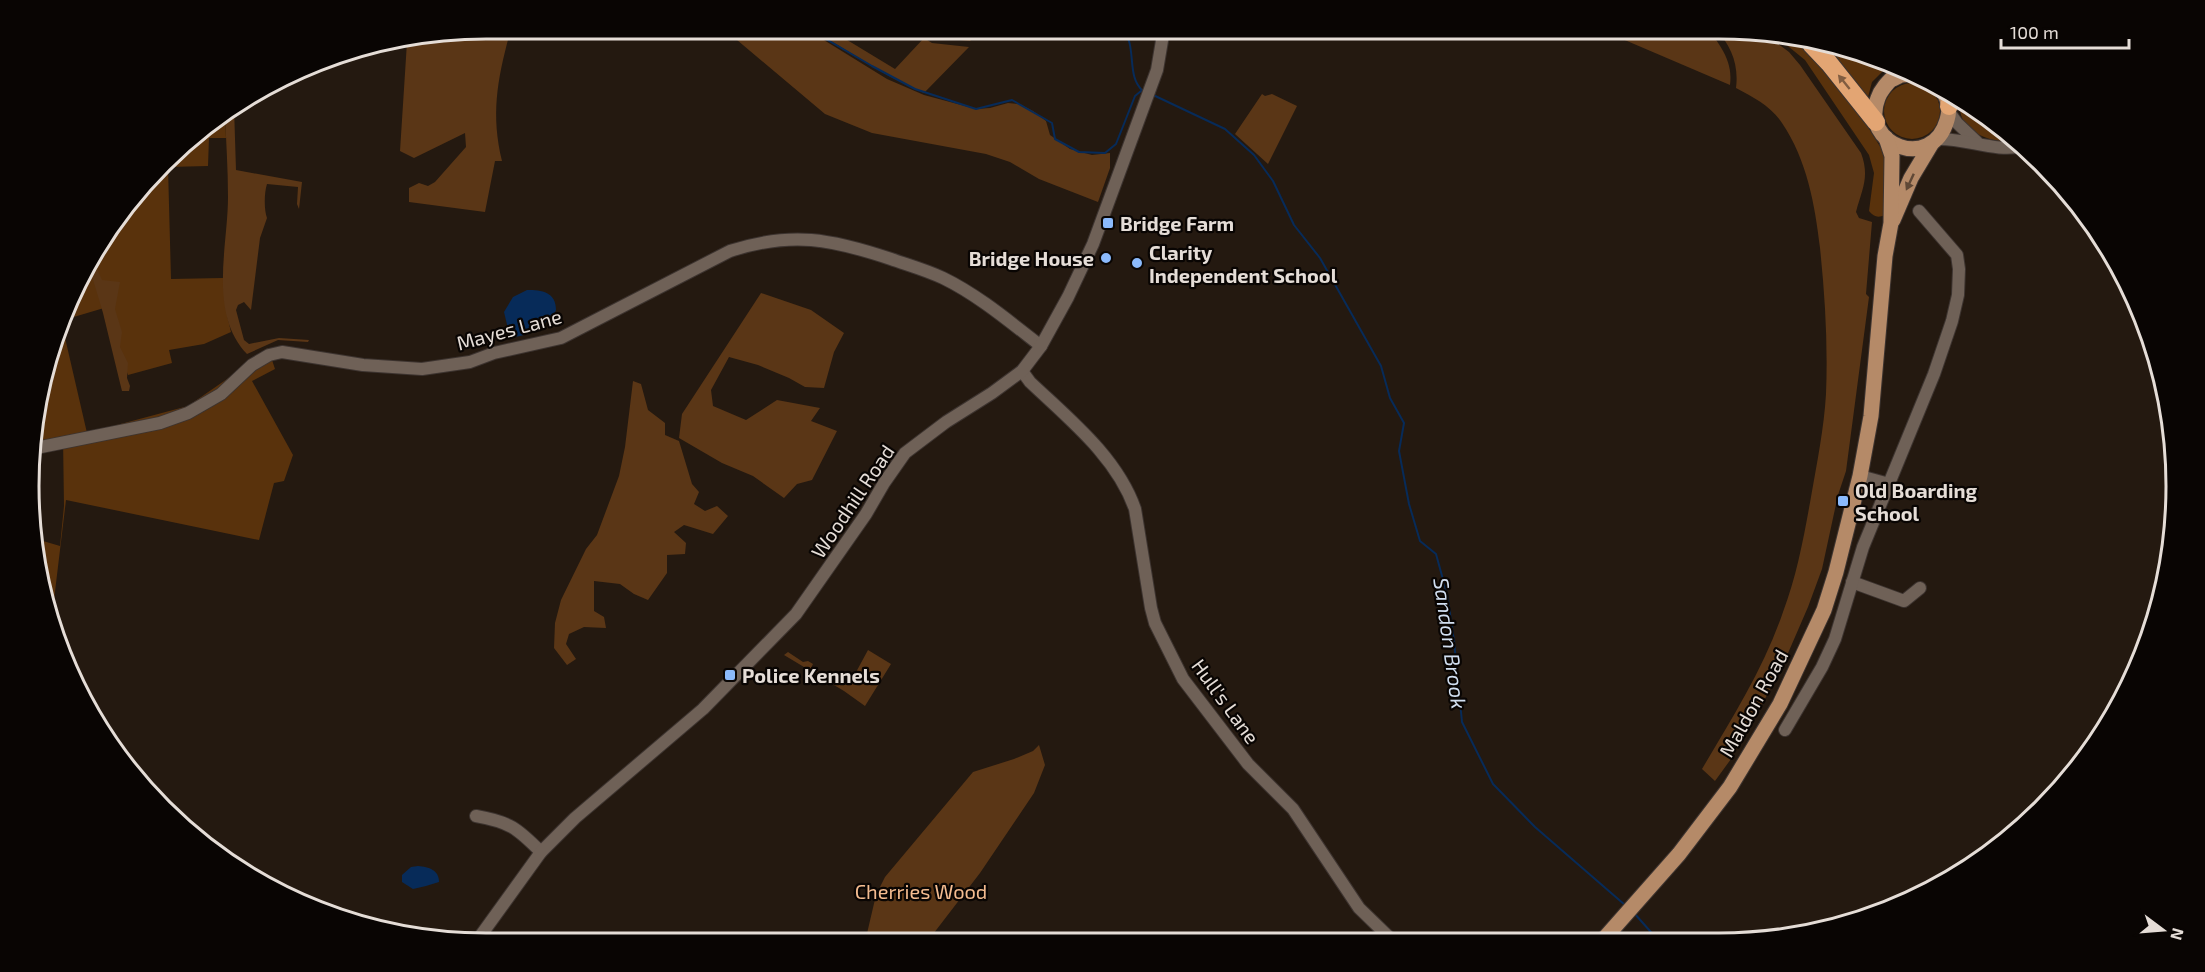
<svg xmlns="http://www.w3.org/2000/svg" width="2205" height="972" font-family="'Exo 2',sans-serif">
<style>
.green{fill:#59320c}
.forest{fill:#5a3616}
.water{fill:#072b59}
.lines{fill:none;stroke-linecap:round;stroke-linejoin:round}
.stream{stroke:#072b59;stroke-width:2}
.minor-casing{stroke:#3d3430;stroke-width:14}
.major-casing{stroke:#3d3430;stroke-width:17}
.highway-casing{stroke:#3d3430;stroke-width:20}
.minor{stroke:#6f6157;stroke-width:12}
.major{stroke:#b58a68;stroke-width:15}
.highway{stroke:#e3a573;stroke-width:18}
.oneway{fill:#815d41}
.oneway2{fill:#5f4836}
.poi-dot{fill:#8bbafc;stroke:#090503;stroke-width:2}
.labels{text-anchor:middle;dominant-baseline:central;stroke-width:4.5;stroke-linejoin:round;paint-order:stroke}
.poi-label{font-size:20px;font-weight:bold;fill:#e5ddd7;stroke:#090503;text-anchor:start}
.street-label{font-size:20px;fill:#e5ddd7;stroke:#090503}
.park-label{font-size:20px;fill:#f4bc90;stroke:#090503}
.water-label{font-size:21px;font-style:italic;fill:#d2dff1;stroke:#090503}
.rim{fill:none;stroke:#e5ddd7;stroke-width:3}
</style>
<rect width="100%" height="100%" fill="#241910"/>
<g class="green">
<path d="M1778,38L1800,42L1805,45L1847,93L1884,153L1888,166L1885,215C1878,218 1874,217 1869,211L1874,173L1869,155L1805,60Z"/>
<path d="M1823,46L1866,53L1890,64L1872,82L1867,101Z"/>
<circle cx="1912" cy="111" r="28"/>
<path d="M1961,99L2021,142C1995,144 1953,134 1961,99Z"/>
<path d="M225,113L226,138H209L208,166L168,167L171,279L223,278L227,315L231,332L204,344L169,350L172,363L128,375L104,308L67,319L90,258L185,142Z"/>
<path d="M63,329L87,433L188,406L240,370L268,348L275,369L252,381L293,455L284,481L274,483L259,540L66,500L51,625L32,546L33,538L60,546L64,506L63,438L36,443L37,397Z"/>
</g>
<g class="forest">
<path d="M486,29H509V36C497,81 491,115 502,161H495L485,212L409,202V188L419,183L428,186L435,182L466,147L465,133L414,158L400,151L407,42Z"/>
<path d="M724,29H806L887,79L924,95L976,109L990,108L1008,103L1019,104L1033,111L1046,121L1050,135L1070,149L1092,155L1110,153V168L1098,202L1039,179L1010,162L986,154L872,133L825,114Z"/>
<path d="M811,29H829L895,69L924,38L932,43L969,47L924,93L889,76Z"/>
<path d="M934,29H982L970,41L930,37L927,35Z"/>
<path d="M1599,29H1708C1721,46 1733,62 1730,85Z"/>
<path d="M1716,29L1769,37L1789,52L1800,65L1861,153C1870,177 1862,189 1856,212L1859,218L1872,222L1866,294L1869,297L1846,471L1838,495L1822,569L1808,607L1782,667L1751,725L1731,759L1715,781L1702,769C1732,718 1764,668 1783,612C1797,575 1804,536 1811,497C1817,463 1824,428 1826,394C1828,345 1825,296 1820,248C1815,205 1807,160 1782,123C1771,106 1753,97 1736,88C1739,64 1731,46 1716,29Z"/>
<path d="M1262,94L1265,96L1272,94L1297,106L1268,164L1235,134Z"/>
<path d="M234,107L236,170L302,182L299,209L297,204L298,187L267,184C264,193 264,210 267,218L260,238L251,310L244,302L238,305L236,310L244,340L249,344L279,338L309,340L308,342L278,340L247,354C208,313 228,247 228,197C228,169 226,141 225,113Z"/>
<path d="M91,255L102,280L120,282L115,309L122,332L120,347L128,363L127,378L130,386L129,391H122L120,383L103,313L88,263Z"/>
<path d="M761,293L811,310L844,333L834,352L824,388L805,387L789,378L758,365L729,357L711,390L713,406L746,420L777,400L820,408L811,421L837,431L812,480L797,484L784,498L753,476L722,463L679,438L682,414Z"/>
<path d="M633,381L641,384L648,410L665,423V435L679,441L692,484L699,492L694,504L705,511L717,506L728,516L713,534L684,525L674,532L686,543L685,554L667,555V573L648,600L634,594L620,584L594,581V611L604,617L606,628L584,627L569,634L566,644L576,659L567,665L554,648L555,623L561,600L586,549L597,535L619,476L625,447Z"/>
<path d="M868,650L891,664L865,706L844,691L784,655L788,652L803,662L808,661L813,664L811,668L840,684L847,671L855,674Z"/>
<path d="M2120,699L2099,740L2056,786L2057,784Z"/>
<path d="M1039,745L1045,765L1034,793L980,873L927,942H865L876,895L885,877L973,772L1014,759L1033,751Z"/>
</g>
<g class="water">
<path d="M527,290C542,290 556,292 556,310C552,321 547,321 538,327C530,333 526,335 515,337L509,333L504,312L513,297Z"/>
<path d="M418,866C429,867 439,870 439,882C430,885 422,887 413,889L402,882V875L411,867Z"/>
</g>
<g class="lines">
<g class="stream">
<path d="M809,29L872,66L915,89L976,109L1012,100L1052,123L1055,139L1079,152L1105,153L1116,144L1135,96L1141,91"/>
<path d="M1122,29C1124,32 1127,37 1129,41C1134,58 1129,79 1143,91"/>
<path d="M1151,94L1225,129L1254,155L1273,181L1294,225L1320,258L1381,366L1390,398L1404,423L1399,451L1409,504L1420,541L1436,554L1447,594L1454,641L1462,722L1493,784L1535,827L1625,905"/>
<path d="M1634,913L1658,940"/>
</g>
<g class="minor-casing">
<g id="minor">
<path d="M1949,112L1957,123L1977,142"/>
<path d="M1937,139C1967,138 1995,153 2024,146"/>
<path d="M1022,371L1030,382C1069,419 1117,457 1135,509L1151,608L1155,623L1183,679L1248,764L1293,809L1359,908L1393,941"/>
<path d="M36,448L160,423L188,413L221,394L252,365L269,355L282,352L363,365L422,369L470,362L494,353L561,338L730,251C792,231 831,239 891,259C908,265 926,270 943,278C978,295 1010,322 1041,346"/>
<path d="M1860,476L1889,484"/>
<path d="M1852,582L1904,601L1920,588"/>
<path d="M1785,730L1822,667L1835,639L1863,547L1934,374L1952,321L1958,295L1959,269L1957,255L1919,211"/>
<path d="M476,816C510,822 517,828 541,852"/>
<path d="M476,942L541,852L575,818L703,709L796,614L866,514L884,483L905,453L946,422L992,393L1022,371L1041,346L1068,297L1093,244L1157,70L1164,29"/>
</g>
</g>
<g class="major-casing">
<g id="major">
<path d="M1901,69C1893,78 1882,86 1878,98C1859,145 1932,173 1947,120C1951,107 1948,97 1939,86"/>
<path d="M1893,79L1901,75L1913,74"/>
<path d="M1893,220L1911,178L1932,143"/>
<path d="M1603,940L1679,854L1730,787L1780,704L1824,610L1836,572L1860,476L1871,416L1885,256L1891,223L1892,156L1886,138"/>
</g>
</g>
<g class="highway-casing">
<g id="highway">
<path d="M1811,44L1829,63L1876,122"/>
<path d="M1949,106L1953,94"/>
</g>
</g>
<use href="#minor" class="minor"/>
<use href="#major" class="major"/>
<use href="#highway" class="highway"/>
</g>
<defs><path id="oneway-solid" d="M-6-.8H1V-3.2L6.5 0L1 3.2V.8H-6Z" transform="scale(1.5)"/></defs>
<use class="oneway" href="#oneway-solid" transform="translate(1844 82) rotate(-129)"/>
<use class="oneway2" href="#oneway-solid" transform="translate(1910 182) rotate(115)"/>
<g class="poi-dot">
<rect x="1102" y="217" width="12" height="12" rx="3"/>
<circle cx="1106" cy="258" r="6"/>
<circle cx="1137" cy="263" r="6"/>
<rect x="1837" y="495" width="12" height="12" rx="3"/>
<rect x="724" y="669" width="12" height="12" rx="3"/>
</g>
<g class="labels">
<g class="poi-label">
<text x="1120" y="223">Bridge Farm</text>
<text x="1149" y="252">Clarity<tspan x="1149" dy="23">Independent School</tspan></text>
<text x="1094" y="258" text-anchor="end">Bridge House</text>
<text x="1855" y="490">Old Boarding<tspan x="1855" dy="23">School</tspan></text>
<text x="742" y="675">Police Kennels</text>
</g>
<g class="street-label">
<text transform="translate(509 329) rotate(-15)">Mayes Lane</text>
<text transform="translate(852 501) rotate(-56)">Woodhill Road</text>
<text transform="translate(1226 701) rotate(54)">Hull's Lane</text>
<text transform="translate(1753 703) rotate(-61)">Maldon Road</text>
</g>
<g class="park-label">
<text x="921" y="891">Cherries Wood</text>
</g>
<g class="water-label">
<text transform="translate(1451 643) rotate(82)">Sandon Brook</text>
</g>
</g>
<path d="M0 0H2205V972H0ZM486 39H1719A447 447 0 0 1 2166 486V486A447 447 0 0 1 1719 933H486A447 447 0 0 1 39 486V486A447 447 0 0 1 486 39Z" fill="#090503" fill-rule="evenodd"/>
<path class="rim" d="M486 39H1719A447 447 0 0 1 2166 486V486A447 447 0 0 1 1719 933H486A447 447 0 0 1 39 486V486A447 447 0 0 1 486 39Z"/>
<g transform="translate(2163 930) rotate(106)" stroke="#090503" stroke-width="4.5" paint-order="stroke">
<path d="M0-4.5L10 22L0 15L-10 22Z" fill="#e5ddd7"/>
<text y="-9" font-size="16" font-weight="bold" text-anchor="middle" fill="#e5ddd7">N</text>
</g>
<path d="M2001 39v9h128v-9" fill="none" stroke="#e5ddd7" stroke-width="3"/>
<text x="2010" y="39" font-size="18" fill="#e5ddd7" stroke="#090503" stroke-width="4.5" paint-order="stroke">100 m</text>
</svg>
